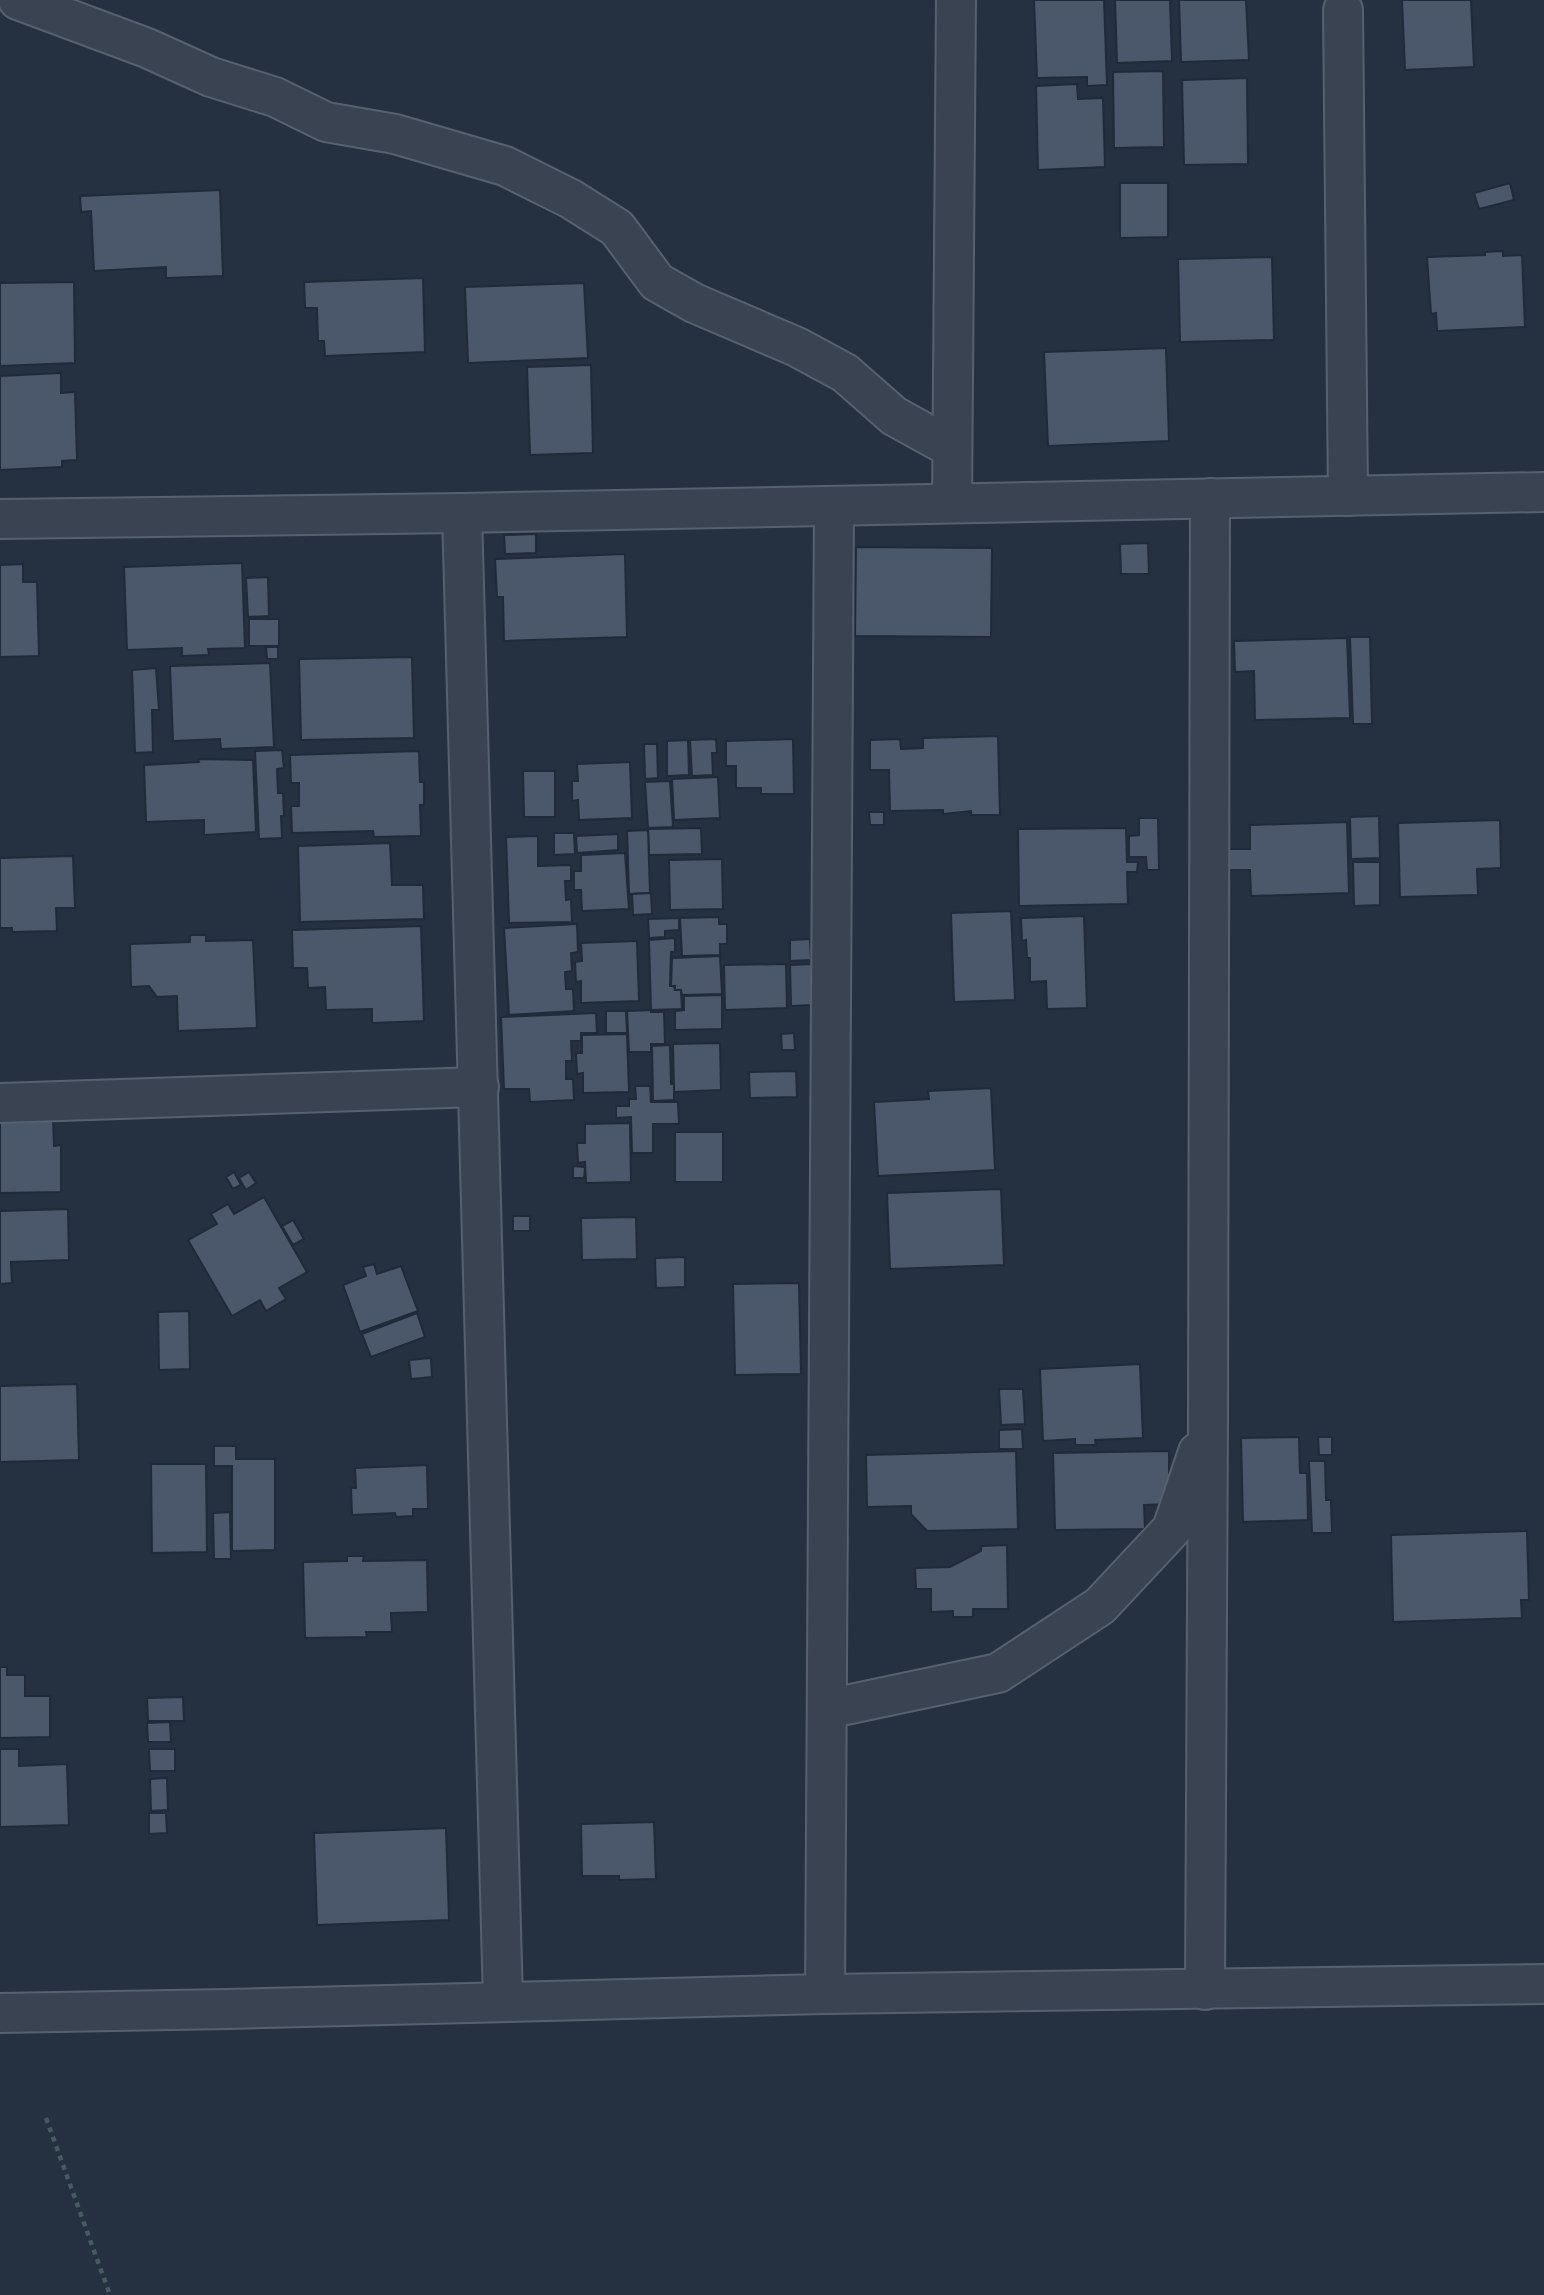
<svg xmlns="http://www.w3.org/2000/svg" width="1544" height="2295" font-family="Roboto,sans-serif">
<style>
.building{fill:#4b576a;stroke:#202a38;stroke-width:2}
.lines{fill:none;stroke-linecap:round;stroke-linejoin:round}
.minor-casing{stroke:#57616e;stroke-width:42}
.path{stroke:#455b5f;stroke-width:4.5;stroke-dasharray:5 5;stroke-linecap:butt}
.minor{stroke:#394351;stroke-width:38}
</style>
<rect width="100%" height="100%" fill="#253141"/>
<g class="building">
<path d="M1034,0H1104L1107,85L1087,86V77L1037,78Z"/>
<path d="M1115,0H1170L1172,61L1117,63Z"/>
<path d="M1179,0H1246L1249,60L1181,62Z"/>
<path d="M1402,0H1471L1474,67L1405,70Z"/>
<path d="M1163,71L1164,147L1114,148L1113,72Z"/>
<path d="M1247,78L1248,164L1184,165L1182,80Z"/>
<path d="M1077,84L1078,99L1103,98L1105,167L1038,170L1036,86Z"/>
<path d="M1120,183H1168V237L1120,238Z"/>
<path d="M1510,183L1514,200L1479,209L1474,193Z"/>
<path d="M220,190L223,276L166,278V267L94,271L91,211L81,212L80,196Z"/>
<path d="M1503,251V256L1522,255L1525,327L1437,331L1436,313L1431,314L1427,257L1485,255V252Z"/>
<path d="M1272,257L1274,340L1180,342L1178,259Z"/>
<path d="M423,278L425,352L325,356L324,341H318L317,308H305L304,282Z"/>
<path d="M74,282L75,363L0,366V283Z"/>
<path d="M584,283L588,358L468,363L465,287Z"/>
<path d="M1166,348L1169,441L1048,446L1044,352Z"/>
<path d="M591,365L593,453L530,455L527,367Z"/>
<path d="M61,373V393L75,392L77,460L62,461V467L0,470V376Z"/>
<path d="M536,534V553L505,554L504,535Z"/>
<path d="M1148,543L1149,574H1121L1120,544Z"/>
<path d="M856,547L992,548L991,637L855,636Z"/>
<path d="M625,554L627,637L504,641L503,597H497L495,559Z"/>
<path d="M242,563L245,648L208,649L209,655L182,656V648L127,650L124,567Z"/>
<path d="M23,564V582H37L39,656L0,657V565Z"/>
<path d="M268,577L269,616L248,617L246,578Z"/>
<rect x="249" y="619" width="30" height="27"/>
<path d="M1350,637H1370L1372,724H1353Z"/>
<path d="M1347,638L1350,718L1255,720L1254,671L1235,672L1234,641Z"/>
<path d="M266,647H278V659H267Z"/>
<path d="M412,657L414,738L301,740L299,659Z"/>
<path d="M270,663L274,747L221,749L220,739L173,741L170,666Z"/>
<path d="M156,668L159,710H152L153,752L135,753L132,670Z"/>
<path d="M998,736L1000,815H971V811L943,814V810L890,811L889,770H870V740L900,739L901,749L923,748V738Z"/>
<path d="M716,739L717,753H712L713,775L692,776L690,740Z"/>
<path d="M793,739L794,794H761V788H736V766H726V741Z"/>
<path d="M688,740L689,775L667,776V741Z"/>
<path d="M644,744H657L658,778L645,779Z"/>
<path d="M282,750L284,768L277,769L278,793H283L284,816H281L282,838L259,839L255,751Z"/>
<path d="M419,751L420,782H424V805H420L421,836L374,837L373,831L292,833L291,806H299V783H291L290,755Z"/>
<path d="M198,759L253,760L256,832L204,835V820L146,822L144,765L199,762Z"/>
<path d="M630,762L632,818L579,820L578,800L572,801V781H578L577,764Z"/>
<path d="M523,771H555V817H524Z"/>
<path d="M718,777L720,818L674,820L672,779Z"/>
<path d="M670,781L673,827L648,828L645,782Z"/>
<path d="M869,812H884V825H870Z"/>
<path d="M1379,816L1380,858L1351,859L1350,817Z"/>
<path d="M1139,818H1158L1159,870H1147L1146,857H1129V836L1139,835Z"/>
<path d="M1500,820L1501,868L1477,869L1478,895L1400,897L1398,823Z"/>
<path d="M1347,822L1349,893L1251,896L1250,870H1227V849H1250V825Z"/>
<path d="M701,828L702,854L649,855L648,829Z"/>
<path d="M1126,828L1127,862H1138L1137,872H1127L1128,904L1019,906L1018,829Z"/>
<path d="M648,830L650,893L629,894L627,831Z"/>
<path d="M554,833H574L575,854L554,855Z"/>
<path d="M618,834V850L577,853L576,836Z"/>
<path d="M538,836V866L571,865V881H565L566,900L571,899L572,922L509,923L506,837Z"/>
<path d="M390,843L392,885H423L424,919L300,922L298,846Z"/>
<path d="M625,853L629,909L582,911L581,890H574V871H581V855Z"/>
<path d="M73,856L75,908H56L57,931L12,932V928H0V858Z"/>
<path d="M722,859L723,909L670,910L669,860Z"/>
<path d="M1353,862H1380V905L1354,906Z"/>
<path d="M651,893L652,914L633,915L632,894Z"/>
<path d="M1011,911L1015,1000L954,1002L951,913Z"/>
<path d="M1084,916L1087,1008L1047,1009L1046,981L1030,982V958H1027L1026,940L1022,941L1021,918Z"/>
<path d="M719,917V924H727V944H720V955L682,956L680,918Z"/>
<path d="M679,918V930L665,931V937L649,938L648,919Z"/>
<path d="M577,924L578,952L571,953L572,971L565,972L566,989H573L574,1011L509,1015L504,928Z"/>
<path d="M421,926L424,1021L372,1023V1009L326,1010L325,987L308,988L307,968H293L292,930Z"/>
<path d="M190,935H206V941L253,940L257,1028L178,1031L177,996L157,997L149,986L131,987L130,944L190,942Z"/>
<path d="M675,938V952H671L670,986H674L675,990H681L682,1009L651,1010L649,940Z"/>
<path d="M810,939L811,960L790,961V940Z"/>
<path d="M637,941L639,1001L581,1003V981L576,982L575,962L582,961L581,943Z"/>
<path d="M720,956L722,994L682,995L681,990H675V986H671L672,958Z"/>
<path d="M786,964L787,1008L725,1010L724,965Z"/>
<path d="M812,964L813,1005L791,1006L790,965Z"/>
<path d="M722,995V1029L675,1030V1011L684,1010V996Z"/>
<path d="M651,1010V1012H664L665,1044H651V1052H629L627,1011Z"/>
<path d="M606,1011H626L627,1033H606Z"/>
<path d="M596,1013L597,1033H581V1041H571L572,1061H566V1079H573L574,1100L530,1102L529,1089H504L501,1017Z"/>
<path d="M794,1033L795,1050H782L781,1034Z"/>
<path d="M627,1034L629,1092L583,1093V1073L577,1074L576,1053H582V1035Z"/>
<path d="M720,1043L721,1090L674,1092L673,1044Z"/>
<path d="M670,1045L671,1084H674V1100L653,1101L652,1046Z"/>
<path d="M796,1071L797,1097L750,1098L749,1072Z"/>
<path d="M635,1086H650L651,1102H678L679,1124H653V1153H632L631,1117L616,1118V1106H629V1099H636Z"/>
<path d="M991,1088L995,1170L878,1176L874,1102L929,1099L928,1091Z"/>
<path d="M53,1117L54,1146L61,1145V1192L0,1193V1118Z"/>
<path d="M630,1123L631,1182L586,1183L585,1162L578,1163L577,1143H585V1124Z"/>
<rect x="675" y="1132" width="48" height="50"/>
<path d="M573,1166L585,1167L584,1178H573Z"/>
<path d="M234,1172L241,1185L233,1189L226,1177Z"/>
<path d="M249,1172L256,1183L246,1190L239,1178Z"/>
<path d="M1001,1189L1004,1265L890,1269L887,1193Z"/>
<path d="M264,1197L307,1272L279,1288L286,1299L266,1311L260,1300L232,1316L188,1240L217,1224L211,1214L228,1204L234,1214Z"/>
<path d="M68,1209L69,1260L11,1262L12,1283L0,1284V1211Z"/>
<rect x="513" y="1216" width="17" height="15"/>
<path d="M636,1217L637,1259L582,1260L581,1218Z"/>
<path d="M293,1220L304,1239L293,1245L282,1226Z"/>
<path d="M685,1257V1287L656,1288L655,1258Z"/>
<path d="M374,1264L377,1274L401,1266L418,1311L360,1332L343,1285L366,1276L363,1267Z"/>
<path d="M799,1283L801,1374L735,1375L733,1284Z"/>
<path d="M189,1311L190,1369L159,1370L158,1312Z"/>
<path d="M417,1313L425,1337L371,1357L362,1334Z"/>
<path d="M431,1358L432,1377L411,1379L409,1360Z"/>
<path d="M1140,1364L1143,1438L1095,1440L1096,1445H1075V1439L1043,1441L1040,1369Z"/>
<path d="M77,1384L79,1460L0,1462V1386Z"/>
<path d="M999,1389H1023L1025,1424L1001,1425Z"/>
<path d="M1022,1429L1023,1449H999V1430Z"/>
<path d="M1299,1437L1300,1473H1307L1308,1520L1243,1522L1241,1438Z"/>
<path d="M1318,1437H1332V1455H1319Z"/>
<path d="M214,1446H236V1459H275V1550L232,1551V1466H214Z"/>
<path d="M1016,1451L1018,1529L927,1531L911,1514V1506L867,1507L866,1455Z"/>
<path d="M1169,1451V1504L1144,1505L1145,1529L1055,1530L1053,1453Z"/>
<path d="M1309,1461H1325L1326,1500H1331L1332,1533H1312Z"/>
<path d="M151,1464H206L207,1552L152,1553Z"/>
<path d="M427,1465L428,1509H413V1516L396,1517L395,1513L352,1515L351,1488H356L355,1468Z"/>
<path d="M230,1512L231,1559H214L213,1513Z"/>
<path d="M1527,1531L1529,1600H1521L1522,1618L1393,1622L1391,1535Z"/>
<path d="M1007,1545L1008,1609H973V1617H953V1611L931,1612V1589H916L915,1568L950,1567L981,1551V1546Z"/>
<path d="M347,1556H364L363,1561L427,1560L428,1612L391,1613L392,1632H366L367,1637L305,1638L303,1562L347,1561Z"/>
<path d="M0,1667H7V1675H25V1696H50V1737L0,1738Z"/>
<path d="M183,1697L184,1721H148L147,1698Z"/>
<path d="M170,1722L171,1742H148L147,1723Z"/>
<path d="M0,1749H19V1766L67,1764L69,1825L0,1827Z"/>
<path d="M149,1749H175V1771H150Z"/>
<path d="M167,1778L168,1810L151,1811L150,1779Z"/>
<path d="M149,1813H166L167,1833L149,1834Z"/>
<path d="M654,1822L656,1879L619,1880V1876H582L581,1824Z"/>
<path d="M446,1828L449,1920L317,1925L314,1833Z"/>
</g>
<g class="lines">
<g class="minor-casing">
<g id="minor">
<path d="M18,0L147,48L211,77L275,97L326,122L395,134L505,166L571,199L617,228L657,282L694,303L797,347L845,373L894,416L952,448"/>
<path d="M1343,10L1348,496"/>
<path d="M952,503L956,0"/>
<path d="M462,513L503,2001"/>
<path d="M0,519L462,513L1544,492"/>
<path d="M0,1103L479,1087"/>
<path d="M827,1709L998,1673L1100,1606L1172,1529L1198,1452"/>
<path d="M1205,1990L1208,1420L1210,498"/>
<path d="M825,1994L834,506"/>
<path d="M0,2013L228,2009L825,1994L1544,1984"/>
</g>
</g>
<path class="path" d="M46,2118L110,2295"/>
<use href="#minor" class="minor"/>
</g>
</svg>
